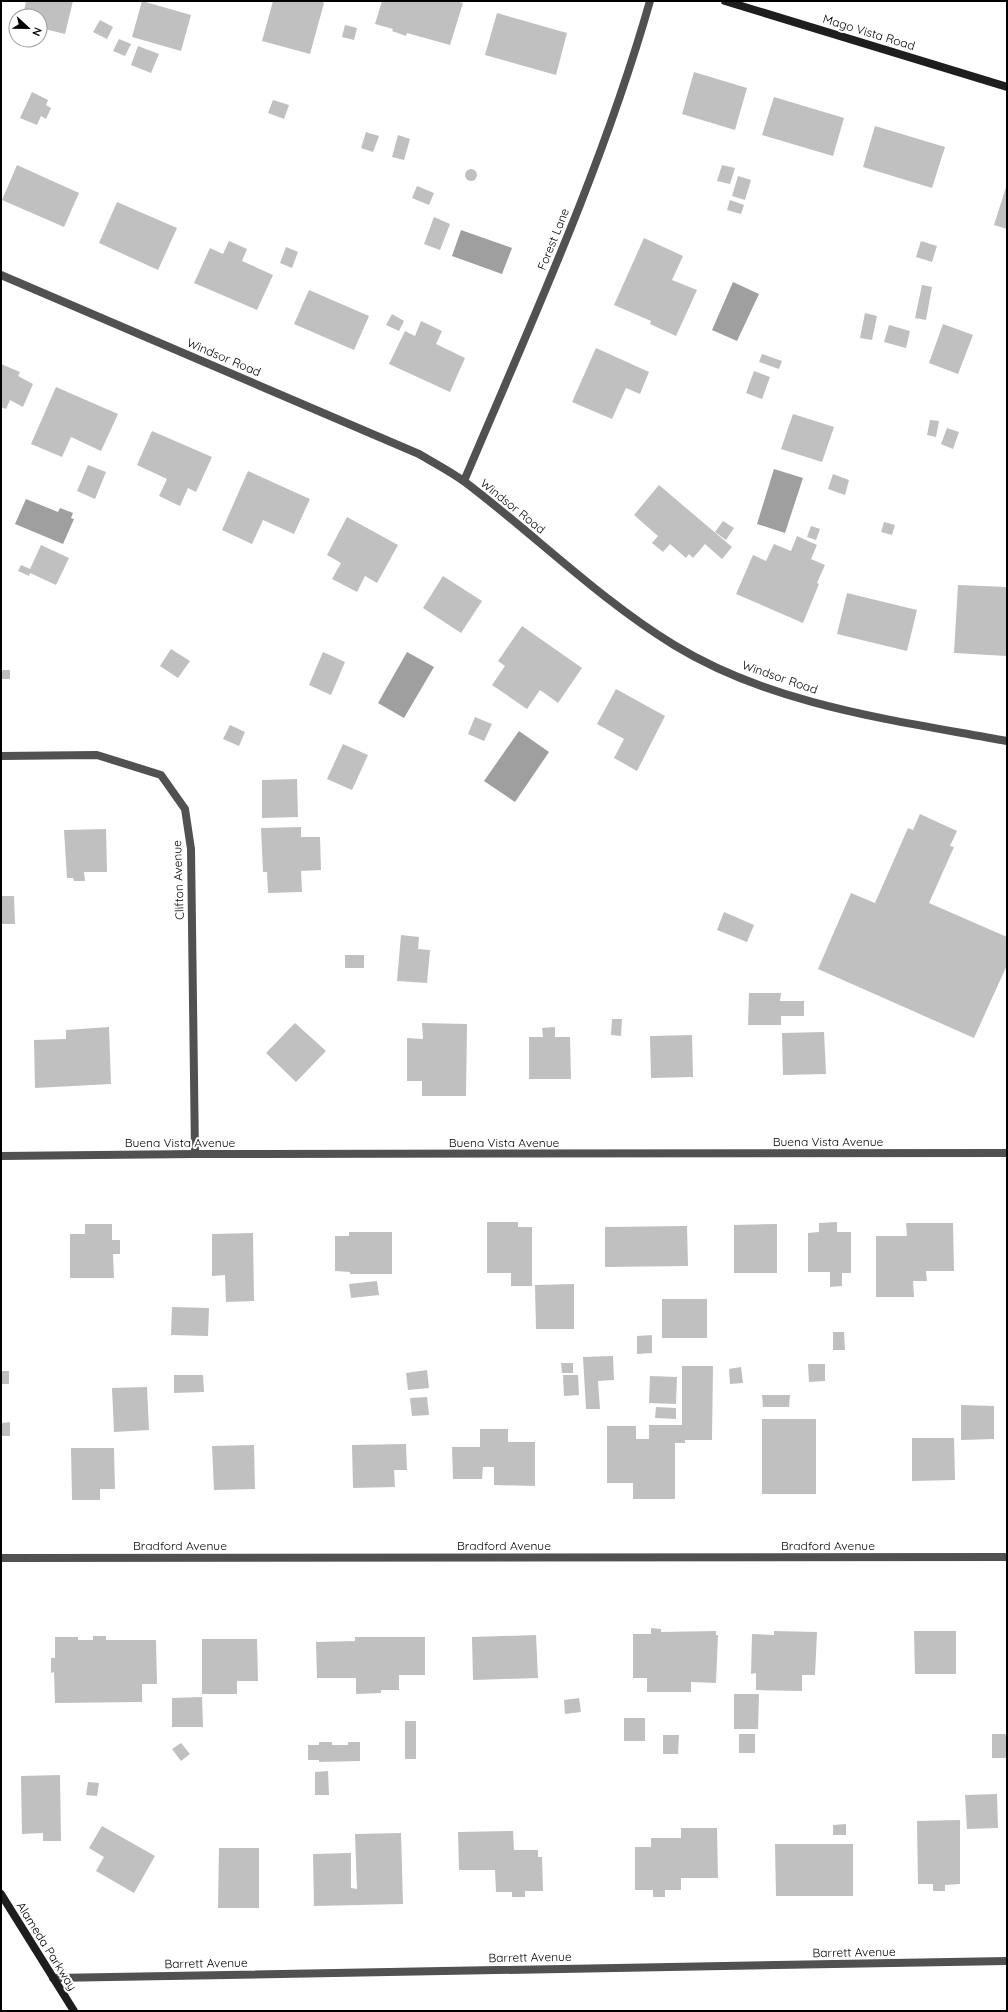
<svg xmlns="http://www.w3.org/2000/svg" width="1008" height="2012" font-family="Quicksand,sans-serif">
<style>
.water{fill:#9f9f9f}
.building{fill:#c0c0c0}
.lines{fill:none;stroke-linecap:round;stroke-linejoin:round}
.street{stroke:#515151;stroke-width:8}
.secondary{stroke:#1e1e1e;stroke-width:8}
.labels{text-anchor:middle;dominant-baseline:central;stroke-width:4;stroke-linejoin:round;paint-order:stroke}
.street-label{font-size:12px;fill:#000;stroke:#fff}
</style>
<rect width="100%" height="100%" fill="#fff"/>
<g class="water">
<path d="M461,230L512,248L502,274L452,256Z"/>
<path d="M733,282L759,294L737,341L712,330Z"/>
<path d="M774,469L803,478L785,533L757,524Z"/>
<path d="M26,499L58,512L60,508L73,513L71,518L74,519L63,544L15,524Z"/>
<path d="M407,652L434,667L404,718L378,703Z"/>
<path d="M519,731L549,752L515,802L484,781Z"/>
</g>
<g class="building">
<path d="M26,1H73L65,34L40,28V16H23Z"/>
<path d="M142,1L191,15L181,51L132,37Z"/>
<path d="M273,1H321L324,3L310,54L262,41Z"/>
<path d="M382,1H456L463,3L450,45L407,33L406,36L392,31L393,29L375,24Z"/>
<path d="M497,13L567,33L556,75L485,55Z"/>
<path d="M100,20L113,27L107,39L93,32Z"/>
<path d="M345,25L357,28L354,40L342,37Z"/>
<path d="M119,39L131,44L125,56L113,51Z"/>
<path d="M138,46L159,54L151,73L131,65Z"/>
<path d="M694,72L747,88L735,130L682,114Z"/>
<path d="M32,92L48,100L46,105L51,108L46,119L41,116L37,125L20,118Z"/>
<path d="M774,97L844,118L833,156L762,135Z"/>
<path d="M273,100L289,105L284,119L268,113Z"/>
<path d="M875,126L945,147L932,188L863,167Z"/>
<path d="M366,132L379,136L373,152L361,148Z"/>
<path d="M398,135L410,139L404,160L392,157Z"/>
<path d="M17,165L79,193L64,227L2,200Z"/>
<path d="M722,165L735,168L730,184L717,181Z"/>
<circle cx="471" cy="175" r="6"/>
<path d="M738,176L751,180L745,200L732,196Z"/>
<path d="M1007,184V229L994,225Z"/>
<path d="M417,186L434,193L429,205L412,198Z"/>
<path d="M730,200L744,205L741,214L727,210Z"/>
<path d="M117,202L177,228L158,270L99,243Z"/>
<path d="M434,217L450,224L440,250L424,244Z"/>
<path d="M644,238L683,256L672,280L697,290L676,336L650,324L651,321L614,305Z"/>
<path d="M229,241L247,249L242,261L273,275L257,310L194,283L210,248L223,254Z"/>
<path d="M921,241L937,246L932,262L916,257Z"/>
<path d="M286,247L298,252L292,268L280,263Z"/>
<path d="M922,285L932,287L926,320L915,318Z"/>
<path d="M309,290L369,316L354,350L294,324Z"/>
<path d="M865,313L877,316L872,340L860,338Z"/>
<path d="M392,314L404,321L399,331L386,325Z"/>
<path d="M421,321L442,331L436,344L465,358L450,392L389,364L405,331L415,336Z"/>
<path d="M943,324L973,335L958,374L929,363Z"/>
<path d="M889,325L910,331L906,348L884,342Z"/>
<path d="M596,348L649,372L640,394L626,388L612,419L572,402Z"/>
<path d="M762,354L782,361L779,369L759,362Z"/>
<path d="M1,364L20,372L18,376L33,384L23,407L10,400L6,409L1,407Z"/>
<path d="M754,371L770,377L762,399L746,393Z"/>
<path d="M56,387L118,414L101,451L71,437L62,457L31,444Z"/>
<path d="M793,414L834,427L822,462L781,449Z"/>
<path d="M930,420L939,421L936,437L927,435Z"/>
<path d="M947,428L959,432L953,449L941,444Z"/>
<path d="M152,431L212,457L196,492L188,488L180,506L159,496L167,479L137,465Z"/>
<path d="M88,465L106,472L95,499L77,491Z"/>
<path d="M248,471L310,499L294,534L263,520L252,544L222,530Z"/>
<path d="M833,474L849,480L845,495L828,489Z"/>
<path d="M659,485L732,547L722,559L705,544L693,558L689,554L686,558L670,544L663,552L652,543L658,536L634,515Z"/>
<path d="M347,517L398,545L377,583L365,576L357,592L332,579L341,563L327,555Z"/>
<path d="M723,521L734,528L726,540L715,532Z"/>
<path d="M884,522L895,525L892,535L881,532Z"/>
<path d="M811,526L820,529L816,540L807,537Z"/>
<path d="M797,536L817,545L811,559L825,565L817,583L819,584L803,623L736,594L753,555L766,561L774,544L791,551Z"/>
<path d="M41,545L69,558L56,585L30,573L29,576L18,571L21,565L30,569Z"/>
<path d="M443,576L482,601L461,633L423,608Z"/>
<path d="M958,585L1007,587V656L954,653Z"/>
<path d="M847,593L917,610L907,651L837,634Z"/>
<path d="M522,626L582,668L558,703L540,690L527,709L492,685L505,666L498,661Z"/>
<path d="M171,649L190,661L178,678L160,666Z"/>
<path d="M323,652L345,662L331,695L309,685Z"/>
<rect x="1" y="670" width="9" height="9"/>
<path d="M616,689L665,716L637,771L614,758L624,739L597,724Z"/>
<path d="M475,717L492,724L484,741L468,734Z"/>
<path d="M230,725L245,732L239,746L223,739Z"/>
<path d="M343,744L368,755L352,790L327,779Z"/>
<path d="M297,779L298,817L262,818V780Z"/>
<path d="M920,814L957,831L950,846L954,847L929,903L1007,937V965L974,1038L818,969L851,893L875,903L908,828L913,830Z"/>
<path d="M301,827V837H320L321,870L301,871L302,892L268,893L267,872H263L261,828Z"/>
<path d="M106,829L107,872H84L85,881H74L73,878H67L64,830Z"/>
<path d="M1,896H14L15,924H1Z"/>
<path d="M724,912L754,925L747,942L717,930Z"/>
<path d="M401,935L419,937L418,949L430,950L427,983L397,981Z"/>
<rect x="345" y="955" width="19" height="13"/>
<path d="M749,993H781L780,1001H804V1016H781V1025H748Z"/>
<path d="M612,1019H622L621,1036L611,1035Z"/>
<path d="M295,1023L326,1051L296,1082L266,1053Z"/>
<path d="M422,1023L467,1024L466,1096H422V1081H407V1038L423,1039Z"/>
<path d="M109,1027L111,1084L35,1088L34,1040L66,1039V1030Z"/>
<path d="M555,1027V1037H570L571,1079H529V1037H543L542,1028Z"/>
<path d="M824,1032L826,1074L783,1075L782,1033Z"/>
<path d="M692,1035L693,1077L651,1078L650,1036Z"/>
<path d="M487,1222H518V1227H532V1286H511V1273H487Z"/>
<path d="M837,1222V1232H851V1273H842V1286L830,1287V1272H808V1233L819,1232V1223Z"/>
<path d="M906,1223H953L954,1271H926L927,1281H913L914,1297H876V1236H907Z"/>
<path d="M85,1224H112V1240H120V1254H113L114,1278H70V1234H85Z"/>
<path d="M777,1224V1273H734V1225Z"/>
<path d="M687,1226L688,1266L605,1267V1227Z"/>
<path d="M349,1232H392V1274H350V1272L335,1271V1236H349Z"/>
<path d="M253,1233L254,1301L226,1302L225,1275L212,1276V1234Z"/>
<path d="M377,1281L379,1295L351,1298L349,1284Z"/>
<path d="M574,1284V1329H536L535,1285Z"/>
<rect x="662" y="1299" width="45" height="39"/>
<path d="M172,1307L209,1308L208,1336L171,1335Z"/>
<path d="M833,1332H844L845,1350H833Z"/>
<path d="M652,1335V1353L637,1354V1336Z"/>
<path d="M613,1356L614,1380L598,1381L600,1409H586L583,1357Z"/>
<path d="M561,1363H573V1373H562Z"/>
<path d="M808,1364H825V1381L809,1382Z"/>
<path d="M682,1366H713L712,1440H685V1443H675V1499H633V1483H607V1426H636V1439H649V1425H682Z"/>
<path d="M741,1367L743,1383L730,1384L729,1369Z"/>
<path d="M427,1370L429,1388L408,1390L406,1373Z"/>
<rect x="1" y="1371" width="8" height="13"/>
<path d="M174,1375H203L204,1392L174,1393Z"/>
<path d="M563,1375H578L579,1395L564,1396Z"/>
<path d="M650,1376L677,1377L676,1404L649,1403Z"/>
<path d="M147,1387L149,1430L114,1432L112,1388Z"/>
<path d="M762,1395H790L789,1407H763Z"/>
<path d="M427,1397L429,1415L412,1416L410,1398Z"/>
<path d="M961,1405L994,1406V1439L961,1440Z"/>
<path d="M656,1407L676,1408V1419L655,1418Z"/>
<rect x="762" y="1419" width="54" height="75"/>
<path d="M10,1422V1436H1V1423Z"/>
<path d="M480,1429H508V1442H535V1486L494,1485V1467H483L482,1479H453L452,1447H480Z"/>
<path d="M912,1438H954L955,1480L912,1481Z"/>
<path d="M406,1444L407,1470H394L395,1487L353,1488L352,1445Z"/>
<path d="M254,1445L255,1489L214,1490L212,1446Z"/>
<path d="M71,1448H114L115,1489H100V1500H72Z"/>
<path d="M651,1628L661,1629V1632L716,1631V1635H718L716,1683L691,1682V1692H647V1678H633V1634H651Z"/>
<path d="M774,1631L817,1632L815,1675H802V1691L756,1690V1673L751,1674L752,1634L774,1635Z"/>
<path d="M914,1631H956V1674H915Z"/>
<path d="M536,1635L538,1678L473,1680L472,1637Z"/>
<path d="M93,1636H106V1640H156L157,1684H142V1702L55,1703L54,1672L51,1673V1658H55V1637H78V1640H93Z"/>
<path d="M355,1637H425V1675H399V1690H381V1693L356,1694V1678H317L316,1642L355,1641Z"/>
<path d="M202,1639H257L258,1681H237V1694H202Z"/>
<path d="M734,1694H759L758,1729H734Z"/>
<path d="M202,1697L203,1727H172V1698Z"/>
<path d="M579,1698L581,1712L565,1714L564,1700Z"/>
<rect x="624" y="1718" width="21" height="23"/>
<rect x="405" y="1721" width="11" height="38"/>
<rect x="739" y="1734" width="16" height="19"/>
<rect x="992" y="1734" width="15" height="24"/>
<path d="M663,1735H679L678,1754H663Z"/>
<path d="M319,1742H332V1745H348V1742H360V1761L319,1762V1760H308V1745H319Z"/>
<path d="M181,1743L190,1754L181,1761L172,1749Z"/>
<path d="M328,1771L329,1795H315V1772Z"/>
<path d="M60,1775L61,1841H43V1833L22,1834L21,1776Z"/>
<path d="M88,1782L99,1783L97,1796L86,1795Z"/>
<path d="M997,1794L998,1828L967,1829L965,1795Z"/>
<path d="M960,1820V1884L945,1885V1891H933V1884H918L917,1821Z"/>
<path d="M846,1824V1835H833V1825Z"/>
<path d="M102,1826L155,1856L134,1893L96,1871L104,1857L89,1848Z"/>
<path d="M681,1828H717L718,1878H681V1890H665V1897H653V1890H635V1847H651V1838H681Z"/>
<path d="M513,1831L514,1850H538V1857H542L543,1891H525V1897H512V1892H496L495,1870H459L458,1832Z"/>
<path d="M401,1833L403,1904L314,1906L313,1854L351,1853V1888L357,1889L355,1834Z"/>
<path d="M775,1844H853V1896H776Z"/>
<path d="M219,1848H259V1908H218Z"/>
</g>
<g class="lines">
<g class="street">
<path d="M1,275L419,454C434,463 451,472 465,482C535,535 599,599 674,645C774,706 894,720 1007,741"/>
<path d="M464,481C531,323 603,166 650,1"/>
<path d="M1,756L97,755L161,775L185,809L191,849L195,1154"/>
<path d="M1,1156L195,1154L1007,1153"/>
<path d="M1,1558L1007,1557"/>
<path d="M53,1978L1007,1961"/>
</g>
<g class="secondary">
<path d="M725,1L1007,87"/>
<path d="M1,1894L74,2011"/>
</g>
</g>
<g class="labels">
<g class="street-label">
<text transform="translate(869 32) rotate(17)">Mago Vista Road</text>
<text transform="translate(553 239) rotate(-68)">Forest Lane</text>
<text transform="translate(224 357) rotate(23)">Windsor Road</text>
<text transform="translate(513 506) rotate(39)">Windsor Road</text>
<text transform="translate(780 677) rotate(19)">Windsor Road</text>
<text transform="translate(178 880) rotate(-92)">Clifton Avenue</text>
<text x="828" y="1141">Buena Vista Avenue</text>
<text x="180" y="1142">Buena Vista Avenue</text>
<text x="504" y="1142">Buena Vista Avenue</text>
<text x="180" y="1545">Bradford Avenue</text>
<text x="504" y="1545">Bradford Avenue</text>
<text x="828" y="1545">Bradford Avenue</text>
<text transform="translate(47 1946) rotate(58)">Alameda Parkway</text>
<text transform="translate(854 1952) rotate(-1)">Barrett Avenue</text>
<text transform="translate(530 1957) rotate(-1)">Barrett Avenue</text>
<text transform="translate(206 1963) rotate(-1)">Barrett Avenue</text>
</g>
</g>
<rect width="1008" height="2012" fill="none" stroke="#000000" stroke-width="4"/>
<g transform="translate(28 28) rotate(112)"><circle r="19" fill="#ffffff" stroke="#999999"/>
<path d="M0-3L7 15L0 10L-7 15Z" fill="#000000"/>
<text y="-6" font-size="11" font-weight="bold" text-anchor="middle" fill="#000000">N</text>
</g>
</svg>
